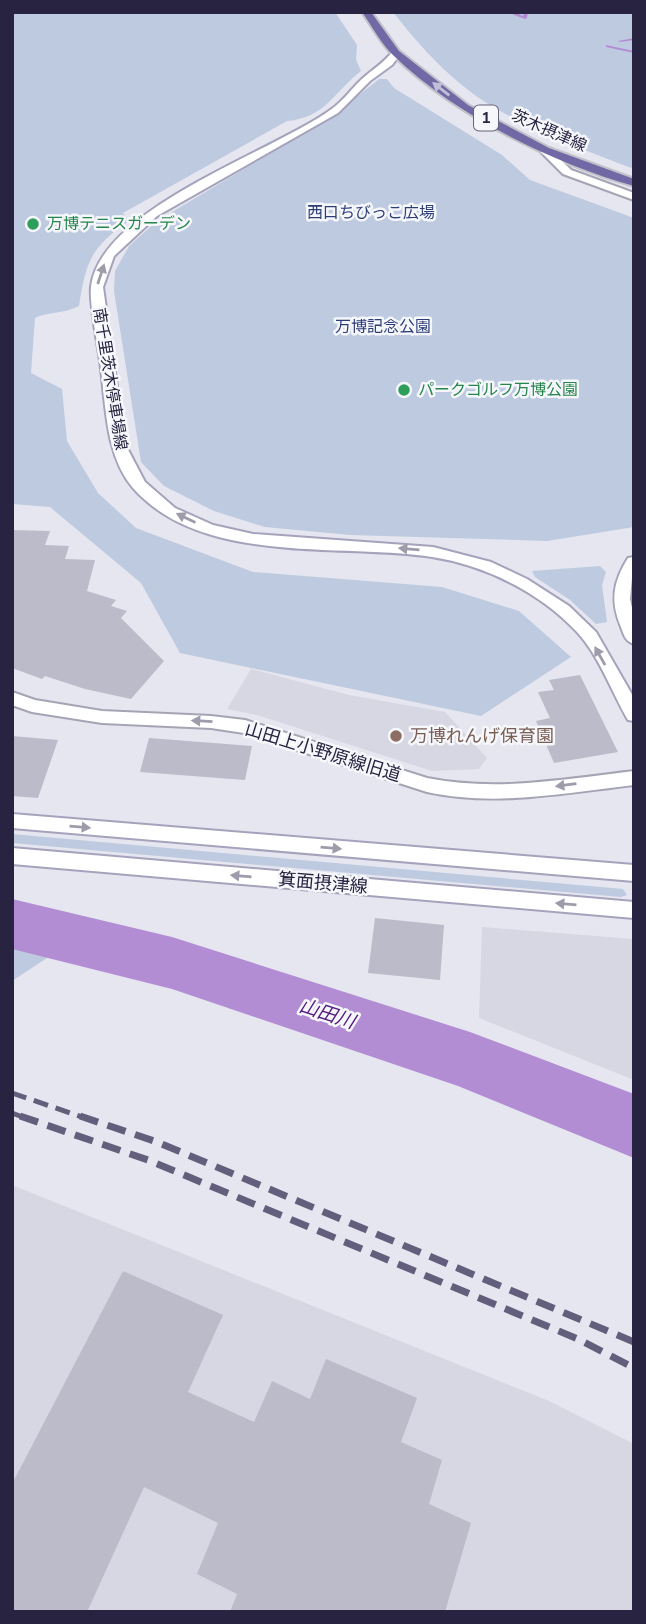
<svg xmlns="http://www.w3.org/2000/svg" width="646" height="1624" font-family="'Nunito Sans','Noto Sans JP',sans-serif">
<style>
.built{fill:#d6d7e3}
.green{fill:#becae0}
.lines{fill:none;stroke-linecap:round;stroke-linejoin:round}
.stream{fill:#b38dd4;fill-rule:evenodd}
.river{fill:#b38dd4;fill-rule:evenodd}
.building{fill:#bbbbca}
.minor-casing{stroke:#a4a4b4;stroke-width:4}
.secondary-casing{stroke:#a5a3bb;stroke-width:4}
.primary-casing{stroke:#c3c1ca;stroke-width:4}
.minor{fill:#fff;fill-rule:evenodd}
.secondary{fill:#fff;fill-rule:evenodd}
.primary{fill:#7169a5;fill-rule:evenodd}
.rail-far1{stroke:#625e7c;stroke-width:5;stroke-dasharray:15 8;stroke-linecap:butt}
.rail{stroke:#625e7c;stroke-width:7;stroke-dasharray:19 10;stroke-linecap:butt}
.oneway{fill:#c1bed9}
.oneway2{fill:#9e9caa}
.leisure-dot{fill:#2e9e5b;stroke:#f6f7fb;stroke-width:2.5}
.education-dot{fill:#8d6e63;stroke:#f6f7fb;stroke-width:2.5}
.labels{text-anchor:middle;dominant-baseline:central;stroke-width:5;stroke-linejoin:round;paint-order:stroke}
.shield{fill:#f6f7fb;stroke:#656379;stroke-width:2}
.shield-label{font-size:16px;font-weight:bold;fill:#272341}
.far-street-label{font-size:16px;fill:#272341;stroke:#f6f7fb}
.far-park-label{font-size:16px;fill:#2c3e79;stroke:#f6f7fb}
.far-leisure-label{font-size:16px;fill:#27864d;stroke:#f6f7fb;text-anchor:start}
.education-label{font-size:18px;fill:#785e54;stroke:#f6f7fb;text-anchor:start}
.street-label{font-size:18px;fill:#272341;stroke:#f6f7fb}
.water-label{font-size:19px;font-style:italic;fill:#531b7f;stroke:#f6f7fb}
</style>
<rect width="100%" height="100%" fill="#e5e6ef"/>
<g class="built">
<path d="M251,669L349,695L445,712L487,758L479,769L432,771L257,715L227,709Z"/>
<path d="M482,927L634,939V1080L479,1018Z"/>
<path d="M12,1185L549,1401L634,1444V1612H12Z"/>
</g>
<g class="green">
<path d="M12,12H335L357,45L356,60L361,71C334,92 325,118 287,121L123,213L129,221C91,247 86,261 79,306C64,314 45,312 35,318L31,373L62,389L67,441L98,493L136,528L253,572L442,587L519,611L571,657L481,716L180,653L141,583L50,507L12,504Z"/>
<path d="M393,12H634V169C587,151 538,133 495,108C455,85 421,48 393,12Z"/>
<path d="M379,79H387L394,88L502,155L530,180L634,218V527L547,541L350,535L265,527L214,511L164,486L141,462L114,291L115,271L129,246L157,221L334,115Z"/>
<path d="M600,566L606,572L602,585L607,622L596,624L570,600L535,577L532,571Z"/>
<path d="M12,834L623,889L627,895L621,897L12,843Z"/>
<path d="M12,918H46L53,954L12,981Z"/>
</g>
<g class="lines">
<g class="stream">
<path d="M507,12H514L523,16L524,12H528L527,18L525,19Z"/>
<path d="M634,38V40L620,42L618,41Z"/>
<path d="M606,45L634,51V53L606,47Z"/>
</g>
<path class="river" d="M12,899L172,937L470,1032L634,1094V1158L458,1086L172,989L12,949Z"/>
</g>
<g class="building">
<path d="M12,530L50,531L45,545L69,546L65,559L95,560L87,591L116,600L111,606L127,611L121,618L164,661L131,699L85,689L45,676L42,679L12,668Z"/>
<path d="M580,675L618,752L554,763L536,721L550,718L538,692L554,690L549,680Z"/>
<path d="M12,736L58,740L38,798L12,796Z"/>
<path d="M149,738L252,746L245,780L140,772Z"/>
<path d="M375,918L444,925L440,980L368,973Z"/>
<path d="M123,1271L223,1315L188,1392L254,1422L272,1381L310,1399L326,1359L417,1398L401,1442L442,1460L429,1504L471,1523L445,1612H230L237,1594L197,1574L218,1523L144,1487L87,1612H12V1484Z"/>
</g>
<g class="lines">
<g class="minor-casing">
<g id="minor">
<path d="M541,148H549L571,170L634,193V200L563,174L541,152Z"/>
<path d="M12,692L35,700L102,711L211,716L245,720L427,778C496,792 565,779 634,771V785C564,793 496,807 427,792L244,733L211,728L102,723L32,712L12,705Z"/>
</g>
</g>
<g class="secondary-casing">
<g id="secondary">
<path d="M393,51L401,53L392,65L370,81L338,113L157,216L114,256L103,287L125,444L145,482L175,508L213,525L253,534L433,547L491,562L527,579L569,606L596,632L634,698V721L628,720C611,691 600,657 577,632C541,593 485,565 432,557C339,543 202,566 133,488C106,456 106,408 101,369C99,349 89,304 91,287C100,208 274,152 333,108C344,100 352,88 362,79C373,69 384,63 393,51Z"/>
<path d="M634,557L630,599L634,617V644C625,641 624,635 621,627C610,601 613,582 628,558Z"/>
<path d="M12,814L634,865V881L12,828Z"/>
<path d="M12,848L634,902V918L12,864Z"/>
</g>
</g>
<g class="primary-casing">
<path id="primary" d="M362,12H371L399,51L468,105L549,148L634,179V186C552,163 455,115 394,56C381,44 372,26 362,12Z"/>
</g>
<use href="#minor" class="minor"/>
<use href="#secondary" class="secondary"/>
<use href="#primary" class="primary"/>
<g class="rail-far1">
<path d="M12,1093L85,1118"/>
<path d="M12,1113L25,1118"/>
</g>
<g class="rail">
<path d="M20,1116L148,1160L578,1339L634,1368"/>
<path d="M80,1116L157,1142L634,1342"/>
</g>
</g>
<defs><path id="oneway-solid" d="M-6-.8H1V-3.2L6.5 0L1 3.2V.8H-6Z" transform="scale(1.75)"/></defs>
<use class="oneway" href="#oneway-solid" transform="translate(441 89) rotate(-142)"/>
<g class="oneway2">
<use href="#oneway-solid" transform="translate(101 274) rotate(-72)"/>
<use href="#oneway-solid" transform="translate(186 518) rotate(-154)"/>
<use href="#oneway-solid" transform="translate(409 549) rotate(-175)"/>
<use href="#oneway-solid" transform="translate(600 656) rotate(-119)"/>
<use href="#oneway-solid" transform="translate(202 721) rotate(-177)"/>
<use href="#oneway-solid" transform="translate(566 785) rotate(173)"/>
<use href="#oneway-solid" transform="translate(80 827) rotate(5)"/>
<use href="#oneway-solid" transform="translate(331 848) rotate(5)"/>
<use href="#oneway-solid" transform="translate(241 876) rotate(-175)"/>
<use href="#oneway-solid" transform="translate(566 904) rotate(-175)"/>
</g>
<g class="leisure-dot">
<circle cx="33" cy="224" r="7"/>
<circle cx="404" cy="390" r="7"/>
</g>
<circle class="education-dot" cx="396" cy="736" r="7"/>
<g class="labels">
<rect class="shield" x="474" y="105.5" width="24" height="25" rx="5"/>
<g class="shield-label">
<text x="486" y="118">1</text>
</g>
<g class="far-street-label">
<text transform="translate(549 131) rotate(24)">茨木摂津線</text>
<text transform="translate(110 379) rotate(81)">南千里茨木停車場線</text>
</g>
<g class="far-park-label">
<text x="371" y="213">西口ちびっこ広場</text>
<text x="383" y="327">万博記念公園</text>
</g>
<g class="far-leisure-label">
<text x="47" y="224">万博テニスガーデン</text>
<text x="418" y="390">パークゴルフ万博公園</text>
</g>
<g class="education-label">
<text x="410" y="736">万博れんげ保育園</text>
</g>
<g class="street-label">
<text transform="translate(323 752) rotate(17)">山田上小野原線旧道</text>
<text transform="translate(323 883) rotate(5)">箕面摂津線</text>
</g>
<g class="water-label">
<text transform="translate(327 1014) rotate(18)">山田川</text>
</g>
</g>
<rect width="646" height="1624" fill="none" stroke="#272341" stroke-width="28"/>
</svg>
